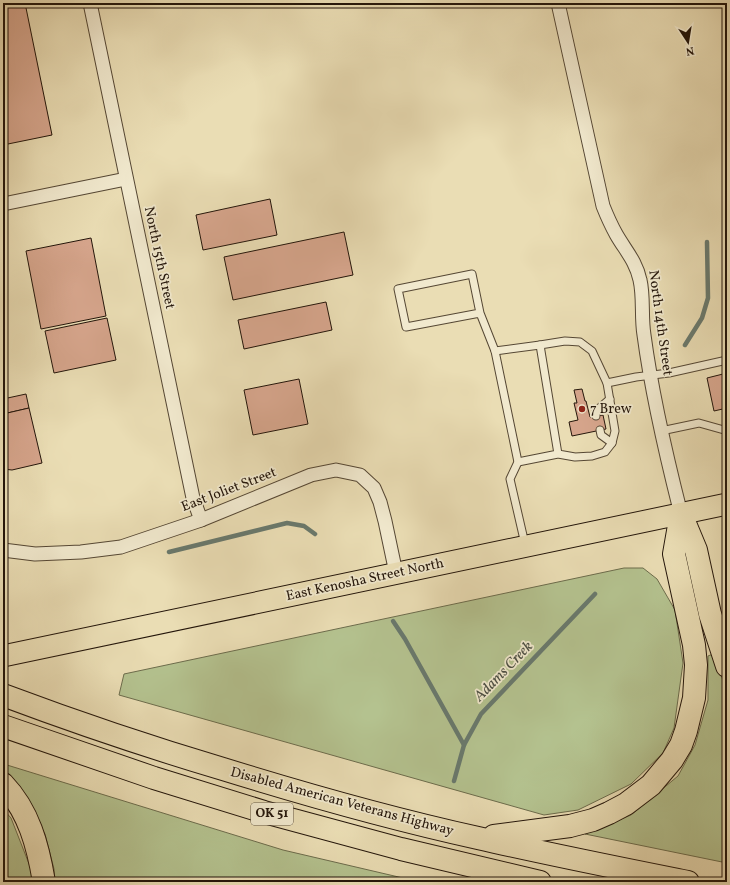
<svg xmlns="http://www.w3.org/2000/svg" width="730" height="885" font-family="Vollkorn,serif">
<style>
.green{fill:#b4c28f;stroke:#6c6c4c}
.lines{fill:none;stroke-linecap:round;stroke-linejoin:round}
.stream{stroke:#69796d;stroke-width:4.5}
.building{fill:#d6a58c;stroke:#23150a}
.service-casing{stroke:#554734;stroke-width:9}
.minor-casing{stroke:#554734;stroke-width:15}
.primary-casing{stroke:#23150a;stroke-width:23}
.motorway-casing{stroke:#23150a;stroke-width:24}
.service{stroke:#f1e9ce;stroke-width:7}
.minor{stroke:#f1e9ce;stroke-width:13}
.primary{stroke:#eaddb4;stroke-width:21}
.motorway{stroke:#eaddb4;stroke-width:22}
.poi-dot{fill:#8f2418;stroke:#f1e9ce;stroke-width:1.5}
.labels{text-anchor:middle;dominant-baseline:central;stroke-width:3.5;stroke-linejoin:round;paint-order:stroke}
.shield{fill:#f1e9ce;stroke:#615545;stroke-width:1}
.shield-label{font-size:13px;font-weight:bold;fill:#23150a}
.street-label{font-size:14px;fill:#23150a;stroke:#f1e9ce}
.poi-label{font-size:14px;fill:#23150a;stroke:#f1e9ce;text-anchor:start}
.water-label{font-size:15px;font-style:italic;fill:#4c4f44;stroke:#f1e9ce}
</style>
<rect width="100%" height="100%" fill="#eaddb4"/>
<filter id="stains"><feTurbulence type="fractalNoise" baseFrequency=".005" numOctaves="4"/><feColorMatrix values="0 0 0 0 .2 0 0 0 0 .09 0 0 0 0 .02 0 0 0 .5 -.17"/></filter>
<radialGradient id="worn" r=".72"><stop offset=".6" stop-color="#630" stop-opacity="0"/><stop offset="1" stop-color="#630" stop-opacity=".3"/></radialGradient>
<g class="green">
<path d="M624,568H643L657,579L675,610L683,663L674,728L663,753L631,784L578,810L544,815L119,695L124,674Z"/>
<path d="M713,654L727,691V863L585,834L631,815L678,776L695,745L708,700V656Z"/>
<path d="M3,765H7L283,850L420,882H55L54,869L45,834L29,804L11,776L3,769Z"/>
<path d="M3,809L11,818L33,874L32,882H3Z"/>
</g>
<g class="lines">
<g class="stream">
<path d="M685,345L702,318L708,298L707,242"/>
<path d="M169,552L287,523L304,526L315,534"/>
<path d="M393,621L405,639L464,745"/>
<path d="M454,781L464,745L481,714L595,594"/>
</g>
</g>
<g class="building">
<path d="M3,3H25L52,135L3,145Z"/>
<path d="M270,199L277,235L203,250L196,215Z"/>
<path d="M344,232L353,275L233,300L224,257Z"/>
<path d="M91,238L106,316L41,329L26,251Z"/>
<path d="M326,302L332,330L244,349L238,320Z"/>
<path d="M107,318L116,360L54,373L45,331Z"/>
<path d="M727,373V408L714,411L707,378Z"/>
<path d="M299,379L308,424L253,435L244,390Z"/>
<path d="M582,389L585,401H586L590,417L603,415L606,429L572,436L569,422L578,420L574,403H577L574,390Z"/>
<path d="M26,394L29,408L3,414V399Z"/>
<path d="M29,408L42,463L12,470L3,469V439L5,438L3,430V414Z"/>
</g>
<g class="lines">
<g class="service-casing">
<g id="service">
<path d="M480,313L406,327L398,289L472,274L480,313L495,351L518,462L510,479L525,544"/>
<path d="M495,351L540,345"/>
<path d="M607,383L636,377L669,373L727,360"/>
<path d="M596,416V411L610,399"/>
<path d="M600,430L601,435L612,443"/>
<path d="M661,431L699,423L724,430H727"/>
<path d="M518,462L558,454L575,457L592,456L605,452L612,443L615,431L607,383L592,351L580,342L565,341L540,345L558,454"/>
</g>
</g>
<g class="minor-casing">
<g id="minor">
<path d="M90,3L193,498L201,520"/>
<path d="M558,3L603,206C607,216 611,225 616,234C625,250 636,261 640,280C644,297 641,317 644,335C652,395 666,455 681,514"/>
<path d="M3,204L126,179"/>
<path d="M3,550L35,554L81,552L121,547L201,520L311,475L336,470L360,475L374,488L380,502L385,521L396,573"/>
</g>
</g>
<g class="primary-casing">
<path id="primary" d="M3,656L727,504"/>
</g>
<g class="motorway-casing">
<g id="motorway">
<path d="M681,514L696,550L710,614L727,666"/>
<path d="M3,695C75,722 149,747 223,769C307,795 392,819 478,838C547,854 618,868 688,882"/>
<path d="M3,726L154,778L264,812L401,849L540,882"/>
<path d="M3,784C29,811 38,846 44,882"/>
<path d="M494,836L570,826L593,820L609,813L626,804L651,785L672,760L681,745L686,731L694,698L696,665L694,645L674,554L681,514"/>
</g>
</g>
<use href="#service" class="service"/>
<use href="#minor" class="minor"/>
<use href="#primary" class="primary"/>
<use href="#motorway" class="motorway"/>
</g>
<circle class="poi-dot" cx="582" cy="409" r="4"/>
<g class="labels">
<rect class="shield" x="251" y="803" width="42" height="22" rx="3"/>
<g class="shield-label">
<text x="272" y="814">OK 51</text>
</g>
<g class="street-label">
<text transform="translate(159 258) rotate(78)">North 15th Street</text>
<text transform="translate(660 323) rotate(82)">North 14th Street</text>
<text transform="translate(229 490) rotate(-21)">East Joliet Street</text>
<text transform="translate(365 580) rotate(-12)">East Kenosha Street North</text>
<text transform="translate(342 802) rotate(15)">Disabled American Veterans Highway</text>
</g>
<g class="poi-label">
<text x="590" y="409">7 Brew</text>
</g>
<g class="water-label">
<text transform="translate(504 672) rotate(-46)">Adams Creek</text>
</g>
</g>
<rect width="730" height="885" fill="none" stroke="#eaddb4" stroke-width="16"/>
<rect x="4" y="4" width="722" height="877" fill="none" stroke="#23150a" stroke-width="2"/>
<rect x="8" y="8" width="714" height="869" fill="none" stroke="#23150a"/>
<g transform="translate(688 42) rotate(168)" stroke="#f1e9ce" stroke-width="3" paint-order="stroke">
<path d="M0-3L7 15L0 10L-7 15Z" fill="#23150a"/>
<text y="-6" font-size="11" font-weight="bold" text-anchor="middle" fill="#23150a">N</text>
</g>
<rect width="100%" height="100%" filter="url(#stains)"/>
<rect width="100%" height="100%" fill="url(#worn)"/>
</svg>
